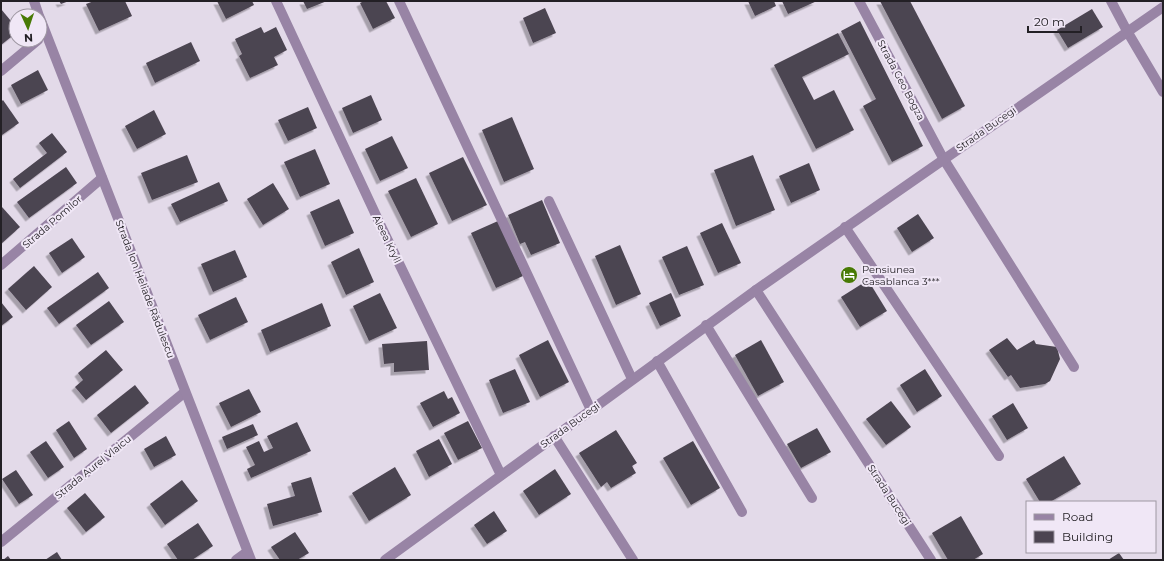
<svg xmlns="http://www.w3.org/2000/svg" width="1164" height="561" font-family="Montserrat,sans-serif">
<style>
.building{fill:#4c4451;filter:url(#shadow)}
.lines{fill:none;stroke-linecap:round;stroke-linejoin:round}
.minor{stroke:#9884a5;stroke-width:10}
.tertiary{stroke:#9884a5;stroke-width:10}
.labels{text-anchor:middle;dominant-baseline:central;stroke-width:4;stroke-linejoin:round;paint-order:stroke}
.street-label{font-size:10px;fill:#232025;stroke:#f0e7f6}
.poi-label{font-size:10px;fill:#232025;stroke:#f0e7f6;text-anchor:start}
</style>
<defs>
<filter id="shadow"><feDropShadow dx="-3.5" dy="3.5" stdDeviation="0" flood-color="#0004"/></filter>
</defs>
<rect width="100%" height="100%" fill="#e3dae9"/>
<g class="building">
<path d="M59,1H69L61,4Z"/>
<path d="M94,1H125L132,16L99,31L86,4Z"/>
<path d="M217,1H252L254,5L226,19Z"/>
<path d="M303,1H327L307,9Z"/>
<path d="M364,1H386L395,18L373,29L360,3Z"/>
<path d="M748,1H774L776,6L755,16Z"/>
<path d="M782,1H817L788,14Z"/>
<path d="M880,1H910L965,106L942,119Z"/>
<path d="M545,8L556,33L533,43L523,18Z"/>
<path d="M1,9L16,27V33L1,45Z"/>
<path d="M1092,9L1103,27L1068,48L1057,30Z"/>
<path d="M860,21L923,146L892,162L863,106L876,99L841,31Z"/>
<path d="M261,27L264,33L276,27L287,50L274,57L278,65L250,78L239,56L242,54L235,39Z"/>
<path d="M838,33L849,54L802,77L814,100L834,90L854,130L816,149L774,65Z"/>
<path d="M191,42L200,61L155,83L146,63Z"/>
<path d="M38,70L48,90L21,104L11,85Z"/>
<path d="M371,95L382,120L353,133L342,108Z"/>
<path d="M3,100L19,123L2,135L1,102Z"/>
<path d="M308,107L317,128L288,141L278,120Z"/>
<path d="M154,110L166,134L137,149L125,126Z"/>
<path d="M512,117L534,169L504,182L482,130Z"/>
<path d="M52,133L67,152L20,188L13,179L47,153L39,143Z"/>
<path d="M392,136L408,168L380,181L365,149Z"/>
<path d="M315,149L330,184L300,197L284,162Z"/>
<path d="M187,155L198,182L152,200L141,173Z"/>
<path d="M753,155L775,210L736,226L714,170Z"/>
<path d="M463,157L487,205L452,221L429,173Z"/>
<path d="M809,163L820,190L791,203L779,176Z"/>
<path d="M66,167L77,183L29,218L17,202Z"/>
<path d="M416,178L438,224L411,237L388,191Z"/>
<path d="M219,182L228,201L180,222L171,204Z"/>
<path d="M273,183L289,209L263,225L247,199Z"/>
<path d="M339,199L354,233L325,246L310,212Z"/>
<path d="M542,200L560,243L531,255L525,242L520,244L508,215Z"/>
<path d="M2,207L20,227L1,244V208Z"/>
<path d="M918,214L934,238L912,252L897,228Z"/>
<path d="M498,221L523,276L496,288L471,233Z"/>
<path d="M722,223L741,263L718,273L700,233Z"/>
<path d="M72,238L85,257L62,273L49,253Z"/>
<path d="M620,245L641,294L616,305L595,256Z"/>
<path d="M687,246L704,285L679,295L662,257Z"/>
<path d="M359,248L374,282L346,295L331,262Z"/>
<path d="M235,250L247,277L213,292L201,264Z"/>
<path d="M34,266L52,287L26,310L8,289Z"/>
<path d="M98,272L109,288L59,324L47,308Z"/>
<path d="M868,280L887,311L860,327L841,297Z"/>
<path d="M380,293L397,328L369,341L353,306Z"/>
<path d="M671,293L681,316L660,326L649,303Z"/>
<path d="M236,297L248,322L210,340L198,315Z"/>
<path d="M109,301L124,322L91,345L76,325Z"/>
<path d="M1,302L13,317L1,326Z"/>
<path d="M322,303L331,326L270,352L261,330Z"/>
<path d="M1007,338L1017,350L1034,340L1036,344L1057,347L1060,359L1050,381L1045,384L1020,388L1011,375L1008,377L989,350Z"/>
<path d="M548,340L569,382L540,397L519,355Z"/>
<path d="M761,340L784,382L758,396L735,355Z"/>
<path d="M427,341L429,370L394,372V363L384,364L382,344Z"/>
<path d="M106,350L123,370L86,400L75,387L83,380L78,373Z"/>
<path d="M515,369L530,402L503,413L489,380Z"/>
<path d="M925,369L942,396L917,412L900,385Z"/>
<path d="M135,385L149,403L111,433L97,415Z"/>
<path d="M249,389L261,412L231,427L219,403Z"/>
<path d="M444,391L448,399L452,397L460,413L433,427L420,403Z"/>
<path d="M891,401L911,427L886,445L866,419Z"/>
<path d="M1013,403L1028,428L1007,440L992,416Z"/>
<path d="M69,421L87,449L74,458L56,430Z"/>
<path d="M468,421L482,448L458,460L444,433Z"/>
<path d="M297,422L311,451L251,478L247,469L255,465L246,447L259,441L264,452L273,448L267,436Z"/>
<path d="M253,424L258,435L227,449L222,437Z"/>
<path d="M817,428L831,452L801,468L787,444Z"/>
<path d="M616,430L637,463L632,466L636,473L611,488L607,482L601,487L579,453Z"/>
<path d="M166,436L176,455L154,467L144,449Z"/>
<path d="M439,439L452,464L429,477L416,451Z"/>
<path d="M46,441L64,467L48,478L30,452Z"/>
<path d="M693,441L720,488L691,505L663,458Z"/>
<path d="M1064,456L1081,484L1050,502H1040L1026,479Z"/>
<path d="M395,467L411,495L369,521L352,493Z"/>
<path d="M555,469L571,494L539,515L523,491Z"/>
<path d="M16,470L33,495L19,504L2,479Z"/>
<path d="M311,477L322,512L273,526L267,504L295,496L291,483Z"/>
<path d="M182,480L198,501L165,525L150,504Z"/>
<path d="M85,493L105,517L86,532L67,508Z"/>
<path d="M494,511L507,531L487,544L474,525Z"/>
<path d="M961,516L983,554L973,560H948L932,533Z"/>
<path d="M198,523L213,546L192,560H178L167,544Z"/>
<path d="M295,532L309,553L297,560H280L271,547Z"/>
<path d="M57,552L62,560H45Z"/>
<path d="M1119,553L1124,560H1108Z"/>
<path d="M8,556L11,560H3Z"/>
</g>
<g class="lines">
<g class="minor">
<path d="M276,1L381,226L501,475"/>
<path d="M399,1L591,410"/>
<path d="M859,1L943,158L1074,367"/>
<path d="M1111,1L1127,31L1163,92"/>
<path d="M1,71L38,40"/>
<path d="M549,201L632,379"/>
<path d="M845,227L999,456"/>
<path d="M1,265L102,178"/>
<path d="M756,290L931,560"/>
<path d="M706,325L812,498"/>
<path d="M657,361L742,512"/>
<path d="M554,436L633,560"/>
<path d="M1,542L185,392"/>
<path d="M236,560L247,552"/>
<path d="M385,560L756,290L1163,7"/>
</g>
<g class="tertiary">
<path d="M34,1L39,16"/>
<path d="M40,18L251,560"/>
</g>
</g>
<defs>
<g id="hotel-disc" transform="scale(0.9)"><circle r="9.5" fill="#487a05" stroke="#f0e7f6"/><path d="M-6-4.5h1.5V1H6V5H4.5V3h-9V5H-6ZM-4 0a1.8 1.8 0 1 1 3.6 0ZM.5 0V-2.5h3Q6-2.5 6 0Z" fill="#fff"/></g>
</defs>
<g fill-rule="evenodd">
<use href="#hotel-disc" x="849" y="275"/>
</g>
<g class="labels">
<g class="street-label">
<text transform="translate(901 80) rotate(62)">Strada Geo Bogza</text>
<text transform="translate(986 129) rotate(-35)">Strada Bucegi</text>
<text transform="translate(52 222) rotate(-41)">Strada Pomilor</text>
<text transform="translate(387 239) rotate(64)">Aleea Kryll</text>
<text transform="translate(145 289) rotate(69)">Strada Ion Heliade Rădulescu</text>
<text transform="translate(570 425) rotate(-36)">Strada Bucegi</text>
<text transform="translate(93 467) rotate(-39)">Strada Aurel Vlaicu</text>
<text transform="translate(889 495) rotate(57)">Strada Bucegi</text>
</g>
<g class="poi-label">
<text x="862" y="269">Pensiunea<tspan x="862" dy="12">Casablanca 3***</tspan></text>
</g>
</g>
<rect width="1164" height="561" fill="none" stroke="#232025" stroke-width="4"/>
<rect x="1026" y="501" width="130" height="52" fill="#f0e7f6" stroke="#9e97a2"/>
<rect x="1034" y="514" width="20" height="6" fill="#9884a5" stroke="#9e97a2"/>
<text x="1062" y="521" font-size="12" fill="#232025">Road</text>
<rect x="1034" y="531" width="20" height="12" fill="#4c4451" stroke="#9e97a2"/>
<text x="1062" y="541" font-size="12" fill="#232025">Building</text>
<g transform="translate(28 28) rotate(177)"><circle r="19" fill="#f0e7f6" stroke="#9e97a2"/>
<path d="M0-3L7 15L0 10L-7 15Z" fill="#487a05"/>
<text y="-6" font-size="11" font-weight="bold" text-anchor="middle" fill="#232025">N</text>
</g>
<path d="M1028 26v6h53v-6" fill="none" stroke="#232025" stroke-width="2"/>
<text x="1034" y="26" font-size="12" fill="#232025" stroke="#f0e7f6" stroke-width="3" paint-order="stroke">20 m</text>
</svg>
